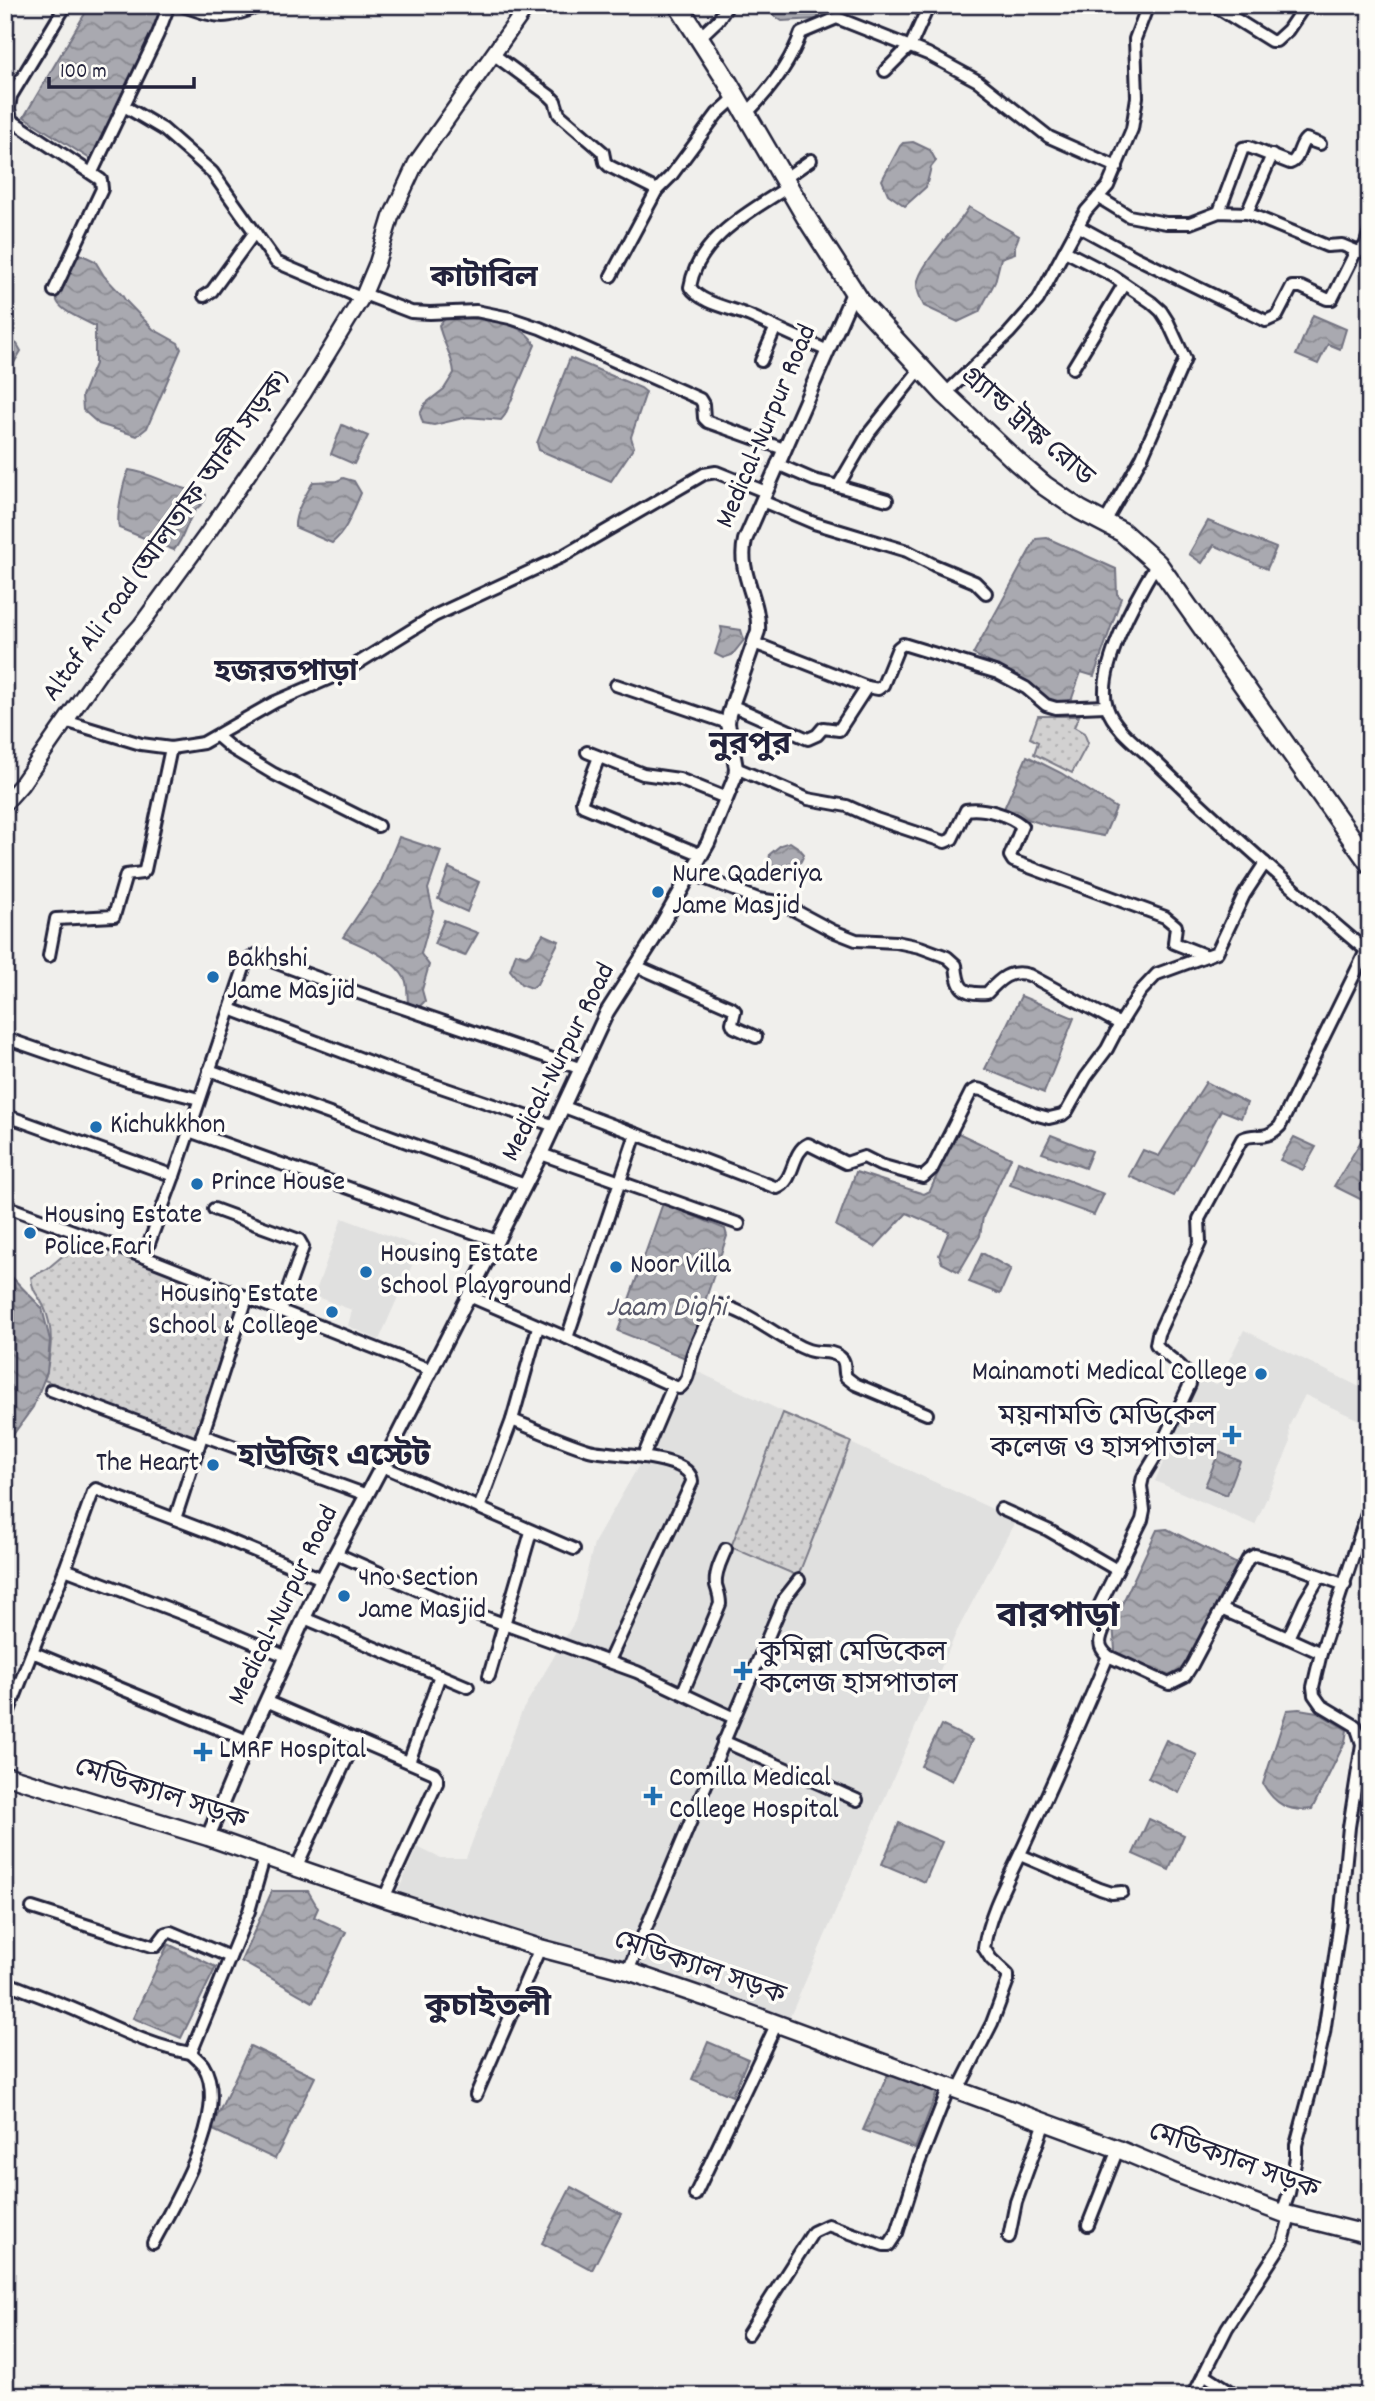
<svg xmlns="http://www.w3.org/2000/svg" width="1375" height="2401" font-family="Dekko,'Noto Sans Bengali',sans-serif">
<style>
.built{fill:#e0e0df}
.park{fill:url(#park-dots);stroke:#7a7a86;stroke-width:2}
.water{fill:url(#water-waves);stroke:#737381;stroke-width:2}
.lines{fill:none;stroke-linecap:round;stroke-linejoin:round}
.stream{stroke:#737381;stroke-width:2.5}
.minor-casing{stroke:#22223b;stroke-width:16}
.tertiary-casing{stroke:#22223b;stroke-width:18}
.secondary-casing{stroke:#22223b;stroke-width:19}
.primary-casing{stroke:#22223b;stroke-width:21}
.trunk-casing{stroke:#22223b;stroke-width:23}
.minor{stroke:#fdfcf7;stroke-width:10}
.tertiary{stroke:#fdfcf7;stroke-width:12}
.secondary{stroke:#fdfcf7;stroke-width:14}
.primary{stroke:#fdfcf7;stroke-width:16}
.trunk{stroke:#fdfcf7;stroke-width:18}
.poi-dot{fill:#1f6fb2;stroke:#fdfcf7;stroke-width:2.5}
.labels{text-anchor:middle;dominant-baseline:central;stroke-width:7;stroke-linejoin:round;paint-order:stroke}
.street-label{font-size:28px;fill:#22223b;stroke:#fdfcf7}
.poi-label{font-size:28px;fill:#22223b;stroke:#fdfcf7;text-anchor:start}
.neighbourhood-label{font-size:30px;font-weight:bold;fill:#22223b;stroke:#fdfcf7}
.water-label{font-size:30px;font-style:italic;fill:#58586a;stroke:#fdfcf7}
.quarter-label{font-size:32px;font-weight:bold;fill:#22223b;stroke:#fdfcf7}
.district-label{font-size:35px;font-weight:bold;fill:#22223b;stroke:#fdfcf7}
</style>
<defs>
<pattern id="park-dots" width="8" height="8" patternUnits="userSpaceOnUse" patternTransform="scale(1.75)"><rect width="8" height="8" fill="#d2d1d1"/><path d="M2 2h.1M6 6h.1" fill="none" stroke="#b4b3b4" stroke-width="1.8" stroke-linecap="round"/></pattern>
<pattern id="water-waves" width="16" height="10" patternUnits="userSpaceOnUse" patternTransform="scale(1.75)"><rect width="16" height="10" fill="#a9a9b0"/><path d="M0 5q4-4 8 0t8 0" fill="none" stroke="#898990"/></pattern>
</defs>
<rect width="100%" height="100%" fill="#f0efec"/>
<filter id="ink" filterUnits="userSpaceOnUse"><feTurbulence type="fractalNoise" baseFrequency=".0143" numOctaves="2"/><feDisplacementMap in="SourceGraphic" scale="14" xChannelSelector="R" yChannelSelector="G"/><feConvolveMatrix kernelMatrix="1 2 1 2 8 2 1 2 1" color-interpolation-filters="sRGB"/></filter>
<g filter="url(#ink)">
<g class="built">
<path d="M342,1218L420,1247L379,1340L348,1326L352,1310L314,1296Z"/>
<path d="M1244,1330L1370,1392V1425L1305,1395L1289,1426L1290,1444L1255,1525L1155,1481L1198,1379L1217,1384Z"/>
<path d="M694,1370L1016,1520L957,1631L789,2019L649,1966L545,1939L396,1896L417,1847L440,1858H466L522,1711L575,1621L594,1543Z"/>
</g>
<g class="park">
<path d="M1038,716H1079L1074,727L1084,733L1088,743L1072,773L1034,754L1038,742L1030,738Z"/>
<path d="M83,1239L244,1300L196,1440L44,1380C51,1356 55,1331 44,1307C38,1293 33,1295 31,1277L47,1269Z"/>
<path d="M783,1413L851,1442L798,1576L731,1547Z"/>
</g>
<g class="water">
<path d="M90,5L167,7L95,162L24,117Z"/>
<path d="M758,5H824L817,19L782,21Z"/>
<path d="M913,142L930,150L936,161L931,167L926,187L905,206L888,194L882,180L900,146L903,143Z"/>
<path d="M969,207L1019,236L1015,246V253L1001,258L995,282L979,312L958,322L924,306C921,300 917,292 917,285C920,262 957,229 969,207Z"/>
<path d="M80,254L95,261L104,276L122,295L125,300L153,329L178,343L181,349L147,428L137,436L99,424L83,410L82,396L95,364V326C43,301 51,303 76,255Z"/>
<path d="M1313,315L1346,329L1340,349L1328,344L1318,364L1296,355Z"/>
<path d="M453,317C478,320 522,318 535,345L505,415L501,420L468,417L434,425L423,423L420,414L425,404L444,389L454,373C453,356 442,342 439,325L446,318Z"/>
<path d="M5,338L17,344L21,351L5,378Z"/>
<path d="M570,358L641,388L646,392L631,437L634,447L611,481L539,450L537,443Z"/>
<path d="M342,425L368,436L354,464L331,454Z"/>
<path d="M129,470C155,473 176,491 202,491L206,495C206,504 198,505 193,513C186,525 184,538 174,550L119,528C116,517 123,481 129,470Z"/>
<path d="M343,478L354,481L361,493C353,511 347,531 332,543L295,527C294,513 306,495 313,482L337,481Z"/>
<path d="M1208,521L1276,548L1267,569L1214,545L1202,563L1189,554Z"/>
<path d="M1047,538L1116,569L1117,594L1121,598L1094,676L1081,672L1070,704L1042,701L1033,685L973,654L1036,539Z"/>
<path d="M721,627L741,630L744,640L732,655L723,658L715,654L722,632Z"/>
<path d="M1027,756L1061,773L1116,808L1104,836L1049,826L1003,811Z"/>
<path d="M399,837L441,851L428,889L433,911L421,954L429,965L422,990L425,1001L418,1008L408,1002C407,995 408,985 405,979C393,957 364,947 343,937L381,881Z"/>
<path d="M790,842L799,848L804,854C800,866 794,872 781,875L769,862L770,854L781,845Z"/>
<path d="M449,868L479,882L467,912L438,899Z"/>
<path d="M444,920L478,933L465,956L434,944Z"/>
<path d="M543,934L559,941L537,984L532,988L521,984L510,970L516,953L526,956L532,952Z"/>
<path d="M1021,996L1074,1018L1044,1093L985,1069Z"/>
<path d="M1206,1082L1247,1103L1241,1118L1221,1110L1174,1196L1129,1176L1143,1150L1159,1156Z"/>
<path d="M956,1132L1011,1158L983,1217L980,1236L959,1272L942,1263L939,1255L949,1231L907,1213L875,1247L836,1226L856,1172L924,1194L930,1191Z"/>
<path d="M1051,1135L1092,1151L1085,1168L1042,1153Z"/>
<path d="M1364,1136L1370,1137V1204L1334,1186Z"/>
<path d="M1294,1137L1316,1147L1303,1170L1280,1160Z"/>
<path d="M1018,1161L1104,1194L1094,1215L1010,1185Z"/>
<path d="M663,1203L725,1229L727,1236L705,1301L708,1310L688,1359L618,1331Z"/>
<path d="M982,1253L1011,1269L1000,1294L969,1282Z"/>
<path d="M5,1270L42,1308L50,1340L47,1372L33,1407L5,1446Z"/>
<path d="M1219,1452L1240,1461L1227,1495L1205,1486Z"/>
<path d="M1167,1529L1237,1564L1175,1687L1116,1664L1113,1623L1157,1530Z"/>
<path d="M1299,1709L1317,1712L1347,1730L1345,1742L1312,1809C1289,1812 1275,1805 1263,1784L1287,1710Z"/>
<path d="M941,1725L972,1740L952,1781L921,1766Z"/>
<path d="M1166,1740L1197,1755L1179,1793L1148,1778Z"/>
<path d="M1149,1819L1184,1835L1169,1870L1133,1854Z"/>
<path d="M899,1823L942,1842L925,1882L882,1864Z"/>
<path d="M272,1891H308L318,1908L314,1917L346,1932L313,2002L241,1961Z"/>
<path d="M168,1944L216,1967L181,2038L133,2018Z"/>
<path d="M708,2042L748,2059L732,2096L692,2079Z"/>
<path d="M250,2046L315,2077L275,2159L211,2129Z"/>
<path d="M888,2074L937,2092L915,2149L863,2130Z"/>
<path d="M571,2187L621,2214L592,2270L542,2243Z"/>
</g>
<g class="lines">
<path class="stream" d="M1346,2396L1370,2383"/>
<g class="minor-casing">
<g id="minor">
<path d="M180,5C219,18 223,21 262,5"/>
<path d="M1213,5L1271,41H1276L1288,30L1305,5"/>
<path d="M700,37L718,20L728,5"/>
<path d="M493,54L550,96L555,101L559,114L603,152L605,162L609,166L657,190"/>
<path d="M885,71L911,45L929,5"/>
<path d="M124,106L163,129L212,172L276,262L361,298"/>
<path d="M747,113C770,90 790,64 801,33L837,18L928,54L978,81L1049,137L1117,167"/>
<path d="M92,172L158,34L169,5"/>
<path d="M784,179L811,160"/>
<path d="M788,187C751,211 698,238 690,287C701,304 732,308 750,316C775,327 800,339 826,350"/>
<path d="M1098,197L1129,216L1166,223H1190L1219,212L1247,213L1327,246L1342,245L1359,252L1365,246L1370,231"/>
<path d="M1219,212L1243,148L1249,147L1290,163C1300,160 1298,146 1306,139L1320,144"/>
<path d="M1247,213L1272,155"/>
<path d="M1078,226L1135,257L1266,321L1277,316L1292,287H1301L1327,299H1332L1356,251"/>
<path d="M1065,251L1113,276L1151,302L1161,311L1168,322L1185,359L1142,457L1105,522"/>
<path d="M611,276L657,190L671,176L717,114L737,96"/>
<path d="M54,291L102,189L101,180L11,120L9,108L11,96L66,5"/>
<path d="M364,294L411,312L430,313L476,311L510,318L540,328L700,399L703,404L704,418L708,422L784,449"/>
<path d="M204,296L212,291L255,232"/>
<path d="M761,361L775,329"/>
<path d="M1073,368L1124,284"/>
<path d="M945,394L1009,333L1038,300L1086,211L1108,186L1132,129L1137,97L1135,39L1148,5"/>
<path d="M777,464L814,480L838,486L869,433L921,368"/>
<path d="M838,486L887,500"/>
<path d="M762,501L814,523L907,551L934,565L975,582L986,593"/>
<path d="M1157,563C1138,594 1095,670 1107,707C1114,730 1143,749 1160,766C1227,831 1298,893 1370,954"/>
<path d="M754,643L867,687"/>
<path d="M616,685L728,723"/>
<path d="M731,705L808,739L817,735L823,728L839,730L867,687L878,689L883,685L898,648L903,644L998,673L1026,688L1046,705L1056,708L1106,706"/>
<path d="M65,721L141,744L171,748L203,743L275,702L342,673L434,616L561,557L704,474L716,472L766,492"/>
<path d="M217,736L231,748L274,774L378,826"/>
<path d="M587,752L643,774L679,779L726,798"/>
<path d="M599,757L582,801L583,806L702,855"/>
<path d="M736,768L808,799L847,806L876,819L945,842L952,839L966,810C983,807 1010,815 1022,826L1010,856L1013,861L1165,917L1176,926L1174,943L1207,956"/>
<path d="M691,873L758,899L779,902L833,931L856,940L896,942L920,947L947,957L956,965C958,987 961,995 987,993C1000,979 1010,969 1029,975L1120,1024L1140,992L1157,974L1217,952L1244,895L1265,863"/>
<path d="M49,956L56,919L114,916L126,875L142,873L145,870L171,748"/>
<path d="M636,966L732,1008L735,1011L732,1023L734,1027L756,1037"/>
<path d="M230,1009L388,1069L555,1126"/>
<path d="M5,1038L129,1081L199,1099"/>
<path d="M209,1070L525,1185"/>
<path d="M5,1115L174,1176"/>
<path d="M189,1131L497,1241"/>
<path d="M636,1134L777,1188C795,1181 791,1152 808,1144L846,1163L864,1157L880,1165L923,1177L932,1169L971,1092L977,1089L982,1090L1034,1114L1049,1118L1062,1115L1067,1111L1086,1077L1107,1049L1120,1024"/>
<path d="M541,1154L739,1224"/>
<path d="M5,1206L144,1257L431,1370"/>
<path d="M214,1209L299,1240L303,1247L280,1311"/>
<path d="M144,1257L174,1176L246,962L255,955L359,993L582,1069"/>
<path d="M469,1296L567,1338L636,1134L564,1107"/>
<path d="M567,1338L673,1386L643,1457"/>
<path d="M673,1386L679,1388C691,1379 688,1367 693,1353C698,1338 707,1322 714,1307L718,1305C749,1310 778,1339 808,1350C819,1354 830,1349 840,1357C847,1362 843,1370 846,1377L855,1384L927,1414"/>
<path d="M51,1390L199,1445"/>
<path d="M512,1420C537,1430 563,1442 589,1450C610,1456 692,1454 692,1482L609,1661"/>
<path d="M202,1435L367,1495"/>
<path d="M382,1466L574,1549"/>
<path d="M479,1508L512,1420L538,1327"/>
<path d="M1001,1509L1048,1530L1117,1570"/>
<path d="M175,1519L247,1298"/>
<path d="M335,1553L454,1606L637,1672L732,1717"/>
<path d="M65,1569L93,1492L96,1489L214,1534L322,1579"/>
<path d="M1320,1576L1305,1601L1288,1638L1321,1653"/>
<path d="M1223,1610L1288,1638"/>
<path d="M304,1618L468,1687"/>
<path d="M32,1652L65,1569L212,1625L285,1656"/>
<path d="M1108,1656L1169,1684L1185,1676L1192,1665L1248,1559L1255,1555L1291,1565L1345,1585"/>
<path d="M489,1676L531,1532"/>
<path d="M683,1692L720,1604C720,1596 718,1592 716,1585C714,1573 722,1559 726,1549"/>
<path d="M266,1701L434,1773L437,1777V1783L384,1898"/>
<path d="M5,1721L32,1652L248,1741"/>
<path d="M723,1741L857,1800"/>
<path d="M409,1762L440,1675"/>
<path d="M1020,1855L1100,1889L1112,1893L1122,1892"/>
<path d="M296,1868L356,1739"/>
<path d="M32,1908L152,1946H156L166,1933L171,1932L230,1957"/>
<path d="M628,1971L773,1625L784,1599L799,1580"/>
<path d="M5,1982C27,1991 49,1999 71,2008C111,2025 148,2046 191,2053L249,1911L264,1858"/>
<path d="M958,2090L992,2023L1008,1980V1975L991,1959L984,1948C989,1910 1012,1873 1027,1839C1055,1778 1082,1718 1108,1656C1097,1646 1099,1640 1105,1626L1098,1608L1142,1520L1144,1510L1141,1486L1143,1477L1157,1454L1190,1384C1188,1364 1166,1359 1156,1344L1158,1334L1200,1243L1199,1219L1242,1139C1258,1131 1263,1143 1280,1126L1366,951"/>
<path d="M476,2095L540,1948"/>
<path d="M695,2195L777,2023"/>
<path d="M1282,2213L1289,2193L1296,2158V2145L1314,2078L1324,2033L1340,1921L1349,1827L1362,1744L1356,1726L1321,1705L1314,1695L1313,1687L1321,1653L1370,1505"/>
<path d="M1088,2225L1118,2149"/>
<path d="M1009,2237L1016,2202L1045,2122"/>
<path d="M153,2243C174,2203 232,2110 203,2065C200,2061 195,2057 191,2053"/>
<path d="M748,2334L813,2232L828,2225L884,2245H889L897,2233L919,2163L949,2087"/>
<path d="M1204,2374L1238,2396"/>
<path d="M1193,2396L1227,2328L1283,2242L1290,2216"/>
</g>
</g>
<g class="tertiary-casing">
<path id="tertiary" d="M208,1837L248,1741L322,1579L382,1466L541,1154L607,1012L653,940L708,843L735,777L736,768L728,723L729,714L758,631C760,599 737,573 745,540L853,293"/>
</g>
<g class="secondary-casing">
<path id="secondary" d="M5,803L21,785L104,666L140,626L207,534L303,394L364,294L377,263L391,217L416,163L528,5"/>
</g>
<g class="primary-casing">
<path id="primary" d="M5,1775L208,1837L384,1898L540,1948L628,1971L707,1998L1118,2149L1180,2175L1282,2213L1370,2235"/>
</g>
<g class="trunk-casing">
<path id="trunk" d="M678,5L728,83L806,217L862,304L945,394L1017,462L1045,486L1080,510L1122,532L1157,563L1370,864"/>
</g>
<use href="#minor" class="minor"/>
<use href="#tertiary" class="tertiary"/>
<use href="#secondary" class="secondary"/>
<use href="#primary" class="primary"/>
<use href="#trunk" class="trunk"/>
</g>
</g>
<g class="poi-dot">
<circle cx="658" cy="892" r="7"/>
<circle cx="213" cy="977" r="7"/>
<circle cx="96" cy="1127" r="7"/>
<circle cx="197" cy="1184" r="7"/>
<circle cx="30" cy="1233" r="7"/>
<circle cx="616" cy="1267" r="7"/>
<circle cx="366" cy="1272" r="7"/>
<circle cx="332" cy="1312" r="7"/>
<circle cx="1261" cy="1374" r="7"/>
<path d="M1228.5 1424.5h7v7h7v7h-7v7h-7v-7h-7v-7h7z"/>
<circle cx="213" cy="1465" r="7"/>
<circle cx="344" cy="1596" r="7"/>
<path d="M739.5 1660.5h7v7h7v7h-7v7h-7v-7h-7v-7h7z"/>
<path d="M199.5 1741.5h7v7h7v7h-7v7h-7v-7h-7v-7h7z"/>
<path d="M649.5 1785.5h7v7h7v7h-7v7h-7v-7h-7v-7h7z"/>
</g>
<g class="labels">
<g class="street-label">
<text transform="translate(768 427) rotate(-67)">Medical-Nurpur Road</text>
<text transform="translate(1026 428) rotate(41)">গ্র্যান্ড ট্রাঙ্ক রোড</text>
<text transform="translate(168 537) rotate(-54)">Altaf Ali road (আলতাফ আলী সড়ক)</text>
<text transform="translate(560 1063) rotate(-63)">Medical-Nurpur Road</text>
<text transform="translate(285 1606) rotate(-64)">Medical-Nurpur Road</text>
<text transform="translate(160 1796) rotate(18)">মেডিক্যাল সড়ক</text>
<text transform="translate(699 1970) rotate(19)">মেডিক্যাল সড়ক</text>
<text transform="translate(1233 2163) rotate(20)">মেডিক্যাল সড়ক</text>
</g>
<g class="poi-label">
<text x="672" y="876">Nure Qaderiya<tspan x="672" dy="32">Jame Masjid</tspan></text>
<text x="227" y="961">Bakhshi<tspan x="227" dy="32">Jame Masjid</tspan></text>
<text x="110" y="1127">Kichukkhon</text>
<text x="211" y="1184">Prince House</text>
<text x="44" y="1217">Housing Estate<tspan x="44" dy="32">Police Fari</tspan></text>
<text x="380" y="1256">Housing Estate<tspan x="380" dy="32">School Playground</tspan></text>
<text x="630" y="1267">Noor Villa</text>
<text x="318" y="1296" text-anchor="end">Housing Estate<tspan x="318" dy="32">School &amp; College</tspan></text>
<text x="1247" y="1374" text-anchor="end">Mainamoti Medical College</text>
<text x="1216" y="1419" text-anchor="end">ময়নামতি মেডিকেল<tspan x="1216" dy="32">কলেজ ও হাসপাতাল</tspan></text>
<text x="199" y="1465" text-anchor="end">The Heart</text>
<text x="358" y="1580">4no Section<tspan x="358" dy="32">Jame Masjid</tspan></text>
<text x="759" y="1655">কুমিল্লা মেডিকেল<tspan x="759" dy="32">কলেজ হাসপাতাল</tspan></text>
<text x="219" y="1752">LMRF Hospital</text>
<text x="669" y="1780">Comilla Medical<tspan x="669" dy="32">College Hospital</tspan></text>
</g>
<g class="neighbourhood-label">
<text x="484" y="280">কাটাবিল</text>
<text x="286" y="674">হজরতপাড়া</text>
</g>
<g class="water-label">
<text x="666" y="1309">Jaam Dighi</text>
</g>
<g class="quarter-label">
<text x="750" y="747">নুরপুর</text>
<text x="334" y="1459">হাউজিং এস্টেট</text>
<text x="488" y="2009">কুচাইতলী</text>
</g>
<g class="district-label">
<text x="1058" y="1619">বারপাড়া</text>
</g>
</g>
<rect width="1375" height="2401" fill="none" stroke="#fdfcf7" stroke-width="28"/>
<rect x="14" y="14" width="1347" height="2373" fill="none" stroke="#22223b" stroke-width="2.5" filter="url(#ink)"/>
<path d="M49 77v10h145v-10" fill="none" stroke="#22223b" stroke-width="3.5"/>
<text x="60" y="77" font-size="21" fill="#22223b" stroke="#fdfcf7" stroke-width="5" paint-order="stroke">100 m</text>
</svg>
